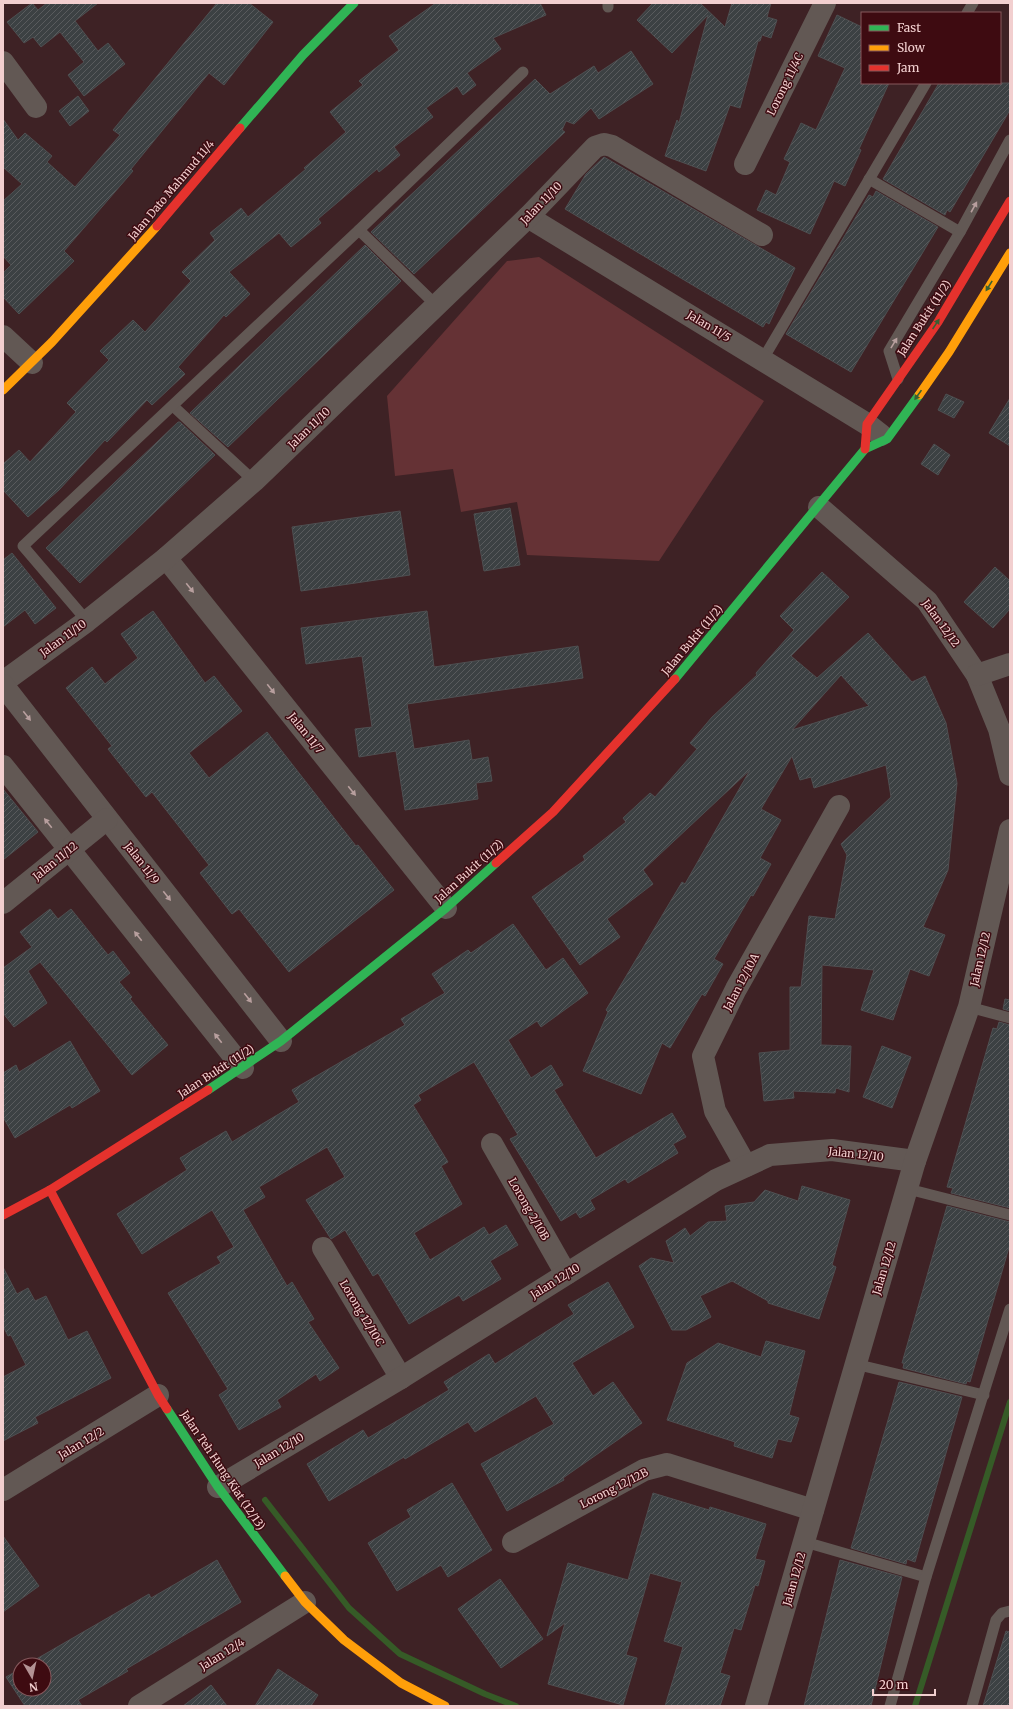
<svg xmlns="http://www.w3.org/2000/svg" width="1013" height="1709" font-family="Merriweather,serif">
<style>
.green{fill:#653235}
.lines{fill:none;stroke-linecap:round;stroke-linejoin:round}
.stream{stroke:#365b27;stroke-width:6}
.building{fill:url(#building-hatch);stroke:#4e4f51;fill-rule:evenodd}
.lane{stroke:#625854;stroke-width:11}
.street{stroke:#625854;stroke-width:22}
.fast{stroke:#30b455;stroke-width:9}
.slow{stroke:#ff9f0a;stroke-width:9}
.jam{stroke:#e5322d;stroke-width:9}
.oneway{fill:#b89f9e}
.oneway2{fill:#376033}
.labels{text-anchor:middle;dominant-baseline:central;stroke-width:3;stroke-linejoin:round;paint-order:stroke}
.street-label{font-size:11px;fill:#f2cfcf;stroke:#3e0b11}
</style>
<defs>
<pattern id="building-hatch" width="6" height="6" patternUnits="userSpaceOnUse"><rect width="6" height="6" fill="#3c4143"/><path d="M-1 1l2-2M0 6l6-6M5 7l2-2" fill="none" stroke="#595b5d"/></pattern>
</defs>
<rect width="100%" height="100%" fill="#3e2225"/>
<path class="green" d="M539,257L764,401L659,561L527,555L517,502L461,512L453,469L395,476L387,396L507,261Z"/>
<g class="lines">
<g class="stream">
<path d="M265,1500L349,1608L400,1654L485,1694L516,1706"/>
<path d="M915,1706L1010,1402"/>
</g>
</g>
<g class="building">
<path d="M32,3L38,10L47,3H98L75,21L98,51L108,43L125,64L84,96L68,75L84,62L60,32L41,47L33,37L24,43L7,22Z"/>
<path d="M217,3H249L273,22L224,85L209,73L131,169L133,171L64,251L74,261L19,314L3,297V273L11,265L3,256V201L22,184L3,167V119L18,140L25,133L52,156L47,162L75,187L120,135L113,130Z"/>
<path d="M436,3H540L546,15L493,38L501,49L467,73L476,85L463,95L457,86L426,108L433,117L394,147L400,155L379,172L377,169L318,219L321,223L291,247L279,233L229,272L250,294L226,317L224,315L178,367L185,374L152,405L147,400L107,442L105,440L59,490L28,517L3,490V464L19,450L30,462L76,412L67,403L109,360L100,351L133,320L145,332L191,281L182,272L215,240L210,233L241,208L248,217L306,169L304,168L346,132L330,112L363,85L359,81L399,50L389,36Z"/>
<path d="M653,3H700L725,27L732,3H771L767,17L777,20L771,38L762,35L760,41H758L740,108L730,105L706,171L665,156L677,120L679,123L708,15L672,53L637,20Z"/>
<path d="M837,15L862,27V83H889L859,149L861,150L845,186L834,181L810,234L757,210L766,190L776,195L790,162L784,159L801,123L816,130L845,68L818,56Z"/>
<path d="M631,51L653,84L599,119L591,108L574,124L566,121L562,130L565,132L414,274L371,232L535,79L550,94L594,66L598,73Z"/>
<path d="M939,83H1010V110L950,212L947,210L945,215L883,179Z"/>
<path d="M78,96L89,111L70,126L59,111Z"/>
<path d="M604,157L795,268L769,324L766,322L763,327L565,209L586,174Z"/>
<path d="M876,191L938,227L851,372L786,334L869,195L873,197Z"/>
<path d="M365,245L401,281L228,447L190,413Z"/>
<path d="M946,394L964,402L954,418L938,410Z"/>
<path d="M1010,398V446L989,433Z"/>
<path d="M178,422H180L215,455L80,583L46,548Z"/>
<path d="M934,444L950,455L938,475L921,464Z"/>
<path d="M510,508L520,565L484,571L474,514Z"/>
<path d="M400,511L410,575L301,591L292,527Z"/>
<path d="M12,553L56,608L35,624L25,610L3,627V560Z"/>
<path d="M995,567L1010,581V609L993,628L964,602Z"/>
<path d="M822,572L849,597L791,656L817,678L868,633L912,682L925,676L946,723L957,783L948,870L923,927L945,935L929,976L910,969L893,1020L861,1010L874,970L822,965L821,1045L851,1046L849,1092L836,1088L835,1093L793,1091L794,1098L764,1101L759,1053L790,1050V987H801L809,916L835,919L847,855L841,844L891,797L886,765L814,788L811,777L800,780L792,756L761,809L781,820L760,858L771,864L753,896L751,895L714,959L723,964L705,996L702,994L670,1048L662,1043L641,1094L583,1071L608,1012L606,1010L682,882L685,884L750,770L643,870L653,884L607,919L620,937L580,965L532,897L585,860L583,856L626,822L623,818L650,793L655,797L697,749L690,743L712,717L757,675L756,673L794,630L780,616ZM841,675L869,706L792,730Z"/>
<path d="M153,611L205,683L214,676L242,711L189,753L209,778L267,732L356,846L358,845L394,890L289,972L239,909L232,914L200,873L209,865L152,792L146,797L108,749L112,746L66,688L92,667L105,684L138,658L121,634Z"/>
<path d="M427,611L434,667L578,646L583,678L407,704L414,749L469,740L472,760L488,757L492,781L476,783L478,799L405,810L396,751L359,757L355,729L372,727L362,656L306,664L301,628Z"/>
<path d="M3,789L38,832L3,860Z"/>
<path d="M50,909L58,919L71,909L108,955L113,951L130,973L119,982L132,997L130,999L168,1045L132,1075L40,962L28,971L47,1003L14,1027L3,1013V968L32,947L20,932Z"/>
<path d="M513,924L546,970L563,958L588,993L541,1027L537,1021L508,1040L531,1078L551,1065L563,1085L554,1090L596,1158L672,1113L686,1137L673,1144L678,1153L628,1183L625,1179L590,1200L595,1209L580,1218L576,1212L561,1221L510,1139L518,1135L474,1062L418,1095L421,1100L413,1105L448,1162L441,1166L462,1204L414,1233L430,1260L484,1227L489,1235L506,1225L518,1245L490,1261L501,1279L463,1301L459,1295L409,1324L378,1273L373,1276L345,1230L331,1239L306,1200L345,1177L327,1147L259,1187L265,1197L243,1210L287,1286L292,1282L314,1319L308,1322L339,1368L320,1381L316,1374L277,1400L281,1407L239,1430L219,1395L228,1389L168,1293L221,1263L217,1257L234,1247L212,1210L142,1254L117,1214L187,1170L180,1158L226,1131L232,1142L299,1102L292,1090L405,1025L401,1019L445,993L432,974L468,950L471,953Z"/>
<path d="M1005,999L1010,1000V1011L1003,1009Z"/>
<path d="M999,1022L1010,1025V1208L951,1193L953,1188L947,1187L993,1028L997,1029Z"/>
<path d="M70,1041L100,1091L72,1108L70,1105L15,1138L3,1117V1073L16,1065L19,1072Z"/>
<path d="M882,1046L911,1057L892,1108L863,1097Z"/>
<path d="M802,1186L850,1200L832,1265L836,1267L819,1319L768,1303V1301L732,1281L700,1296L711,1317L686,1330H672L639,1266L651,1258L674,1263L666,1241L685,1228L690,1236L708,1222L727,1221L725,1206L754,1202L765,1190L798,1201Z"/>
<path d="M947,1206L1010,1222V1244L970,1382L967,1381L966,1384L903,1368L904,1363H902Z"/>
<path d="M3,1267L17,1294L28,1288L35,1301L46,1296L68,1340L87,1331L111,1378L35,1417L38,1423L3,1441V1377L26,1365L11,1335L8,1336L3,1326Z"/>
<path d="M608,1282L634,1327L572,1363L593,1396L613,1382L642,1423L563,1478L564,1480L507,1511L481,1464L554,1424L536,1396L475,1432L468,1422L405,1459L404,1457L329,1501L307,1464L363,1430L368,1438L449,1390L444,1382L489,1354L495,1364L574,1314L568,1305Z"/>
<path d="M766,1341L805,1351L789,1415L799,1418L791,1442L778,1439L772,1458L734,1446L735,1442L667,1420L687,1363L718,1343L761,1357Z"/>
<path d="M899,1382L962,1397L915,1562L907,1559L906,1564L851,1548Z"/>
<path d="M452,1483L492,1550L448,1577L441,1565L397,1591L368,1543L411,1517L407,1510Z"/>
<path d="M653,1493L709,1510L710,1507L766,1524L755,1559L765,1561L758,1586L755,1585L741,1630L734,1628L720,1673L730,1676L720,1706H665L683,1647L664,1641L682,1582L650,1573L626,1655L637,1658L623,1705L548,1684L565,1623L547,1636L568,1563L628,1580Z"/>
<path d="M3,1536L39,1586L3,1612Z"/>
<path d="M217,1560L241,1602L126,1669L128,1671L78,1700L82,1706H25L6,1677L20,1669V1689H44V1665H26L149,1594L151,1598Z"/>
<path d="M840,1560L902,1577L871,1706H804Z"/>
<path d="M500,1579L543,1639L501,1668L458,1609Z"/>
<path d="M1006,1631L1010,1632V1706H983Z"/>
<path d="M278,1669L318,1695L311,1706H255Z"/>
<path d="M211,1685L227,1706H183Z"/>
</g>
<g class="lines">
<g class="lane">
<path d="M608,3V7"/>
<path d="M967,13L973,3"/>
<path d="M869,179L960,232"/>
<path d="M359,230L437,306"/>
<path d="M763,359L926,83"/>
<path d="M898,379L889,351L960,232L1010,140"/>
<path d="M173,406L254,481"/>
<path d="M87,621L23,546L359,230L523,72"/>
<path d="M969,1007L1010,1018"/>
<path d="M908,1189L1010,1215"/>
<path d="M855,1364L984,1395"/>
<path d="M805,1542L926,1577"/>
<path d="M890,1706L926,1577L1010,1309"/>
<path d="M972,1706L996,1620L1002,1613L1010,1611"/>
</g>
<g class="street">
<path d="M3,62L36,107"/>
<path d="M745,164L825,3"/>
<path d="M528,217L867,424L881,435"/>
<path d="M3,336L32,363"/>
<path d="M819,507L927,601L977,675L999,729L1010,775"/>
<path d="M166,558L446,908"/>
<path d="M977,675L1010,664"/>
<path d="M3,682L87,621L166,558L254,481L528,217L595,147L604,144L612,146L762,235"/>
<path d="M3,685L281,1041"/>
<path d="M3,766L243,1068"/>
<path d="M3,903L107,819"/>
<path d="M492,1144L566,1274"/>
<path d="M746,1166L715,1111L703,1056L736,989L839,806"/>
<path d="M323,1248L401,1378"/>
<path d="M218,1487L401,1378L716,1180L770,1155L832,1150L915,1161"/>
<path d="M3,1490L158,1395"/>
<path d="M513,1542L644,1470L667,1464L813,1510"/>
<path d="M139,1706L305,1602"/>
<path d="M756,1706L915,1161L969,1007L1010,830"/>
</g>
<g class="fast">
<path d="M240,128L303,55L354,3"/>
<path d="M675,679L865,449L887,439L919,395"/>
<path d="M208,1090L281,1041L446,908L496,863"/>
<path d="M167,1409L218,1487L285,1576"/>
</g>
<g class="slow">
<path d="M3,390L52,342L157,226"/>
<path d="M919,395L949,352L1010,253"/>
<path d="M285,1576L305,1602L344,1640L401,1683L445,1706"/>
</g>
<g class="jam">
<path d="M157,226L240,128"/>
<path d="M865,449L867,424L938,322L1010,201"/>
<path d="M496,863L553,812L675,679"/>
<path d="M50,1190L158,1395L167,1409"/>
<path d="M3,1215L50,1190L208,1090"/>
</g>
</g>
<defs><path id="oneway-solid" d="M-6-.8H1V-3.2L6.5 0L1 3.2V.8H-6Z"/></defs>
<g class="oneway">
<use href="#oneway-solid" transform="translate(974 207) rotate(-61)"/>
<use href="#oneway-solid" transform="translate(894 343) rotate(-59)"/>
<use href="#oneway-solid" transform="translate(190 588) rotate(51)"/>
<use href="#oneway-solid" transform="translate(271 689) rotate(51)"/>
<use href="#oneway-solid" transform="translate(27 716) rotate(52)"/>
<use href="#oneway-solid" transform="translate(352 791) rotate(51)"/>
<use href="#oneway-solid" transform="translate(48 823) rotate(-129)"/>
<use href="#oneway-solid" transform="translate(167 896) rotate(52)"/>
<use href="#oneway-solid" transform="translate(138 936) rotate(-128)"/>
<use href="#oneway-solid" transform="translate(248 998) rotate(52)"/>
<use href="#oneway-solid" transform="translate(218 1038) rotate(-128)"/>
</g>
<g class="oneway2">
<use href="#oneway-solid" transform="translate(989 286) rotate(122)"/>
<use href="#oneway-solid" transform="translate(936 324) rotate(-56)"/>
<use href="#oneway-solid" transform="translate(918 395) rotate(125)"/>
</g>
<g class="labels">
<g class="street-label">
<text transform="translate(785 84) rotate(-64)">Lorong 11/4C</text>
<text transform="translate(171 190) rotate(-50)">Jalan Dato Mahmud 11/4</text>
<text transform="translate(541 203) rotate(-46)">Jalan 11/10</text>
<text transform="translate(924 318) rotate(-57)">Jalan Bukit (11/2)</text>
<text transform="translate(709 326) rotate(31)">Jalan 11/5</text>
<text transform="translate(309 428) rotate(-44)">Jalan 11/10</text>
<text transform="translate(941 623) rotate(54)">Jalan 12/12</text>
<text transform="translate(63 638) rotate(-36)">Jalan 11/10</text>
<text transform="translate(692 640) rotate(-50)">Jalan Bukit (11/2)</text>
<text transform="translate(306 733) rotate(51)">Jalan 11/7</text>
<text transform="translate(55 861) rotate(-39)">Jalan 11/12</text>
<text transform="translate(142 863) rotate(52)">Jalan 11/9</text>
<text transform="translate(469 871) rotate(-42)">Jalan Bukit (11/2)</text>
<text transform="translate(980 959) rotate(-77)">Jalan 12/12</text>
<text transform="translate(741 982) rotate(-62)">Jalan 12/10A</text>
<text transform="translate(216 1071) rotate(-33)">Jalan Bukit (11/2)</text>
<text transform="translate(856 1154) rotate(6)">Jalan 12/10</text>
<text transform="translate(529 1209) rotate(60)">Lorong 2/10B</text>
<text transform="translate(884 1268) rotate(-73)">Jalan 12/12</text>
<text transform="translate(555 1281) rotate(-32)">Jalan 12/10</text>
<text transform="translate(362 1313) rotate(59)">Lorong 12/10C</text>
<text transform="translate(81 1443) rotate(-31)">Jalan 12/2</text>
<text transform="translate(279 1450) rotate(-31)">Jalan 12/10</text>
<text transform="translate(223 1470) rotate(56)">Jalan Teh Hung Kiat (12/13)</text>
<text transform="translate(614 1488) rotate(-27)">Lorong 12/12B</text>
<text transform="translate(794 1579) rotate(-74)">Jalan 12/12</text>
<text transform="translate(222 1654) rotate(-32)">Jalan 12/4</text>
</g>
</g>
<rect width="1013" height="1709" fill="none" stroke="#f2cfcf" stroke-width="8"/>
<rect x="861" y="12" width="140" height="72" fill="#3e0b11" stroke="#86595d"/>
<rect x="869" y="25" width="20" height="6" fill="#30b455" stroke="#86595d"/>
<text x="897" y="32" font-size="12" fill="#f2cfcf">Fast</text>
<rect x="869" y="45" width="20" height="6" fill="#ff9f0a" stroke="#86595d"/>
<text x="897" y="52" font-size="12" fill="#f2cfcf">Slow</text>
<rect x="869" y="65" width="20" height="6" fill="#e5322d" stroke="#86595d"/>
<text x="897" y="72" font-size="12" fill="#f2cfcf">Jam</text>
<g transform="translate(32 1677) rotate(171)"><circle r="19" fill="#3e0b11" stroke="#86595d"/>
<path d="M0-3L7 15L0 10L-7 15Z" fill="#b39294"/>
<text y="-6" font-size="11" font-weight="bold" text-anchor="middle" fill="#f2cfcf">N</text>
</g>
<path d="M873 1689v6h62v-6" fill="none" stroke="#f2cfcf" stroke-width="2"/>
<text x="879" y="1689" font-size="12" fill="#f2cfcf" stroke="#3e0b11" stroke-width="3" paint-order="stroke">20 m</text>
</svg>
